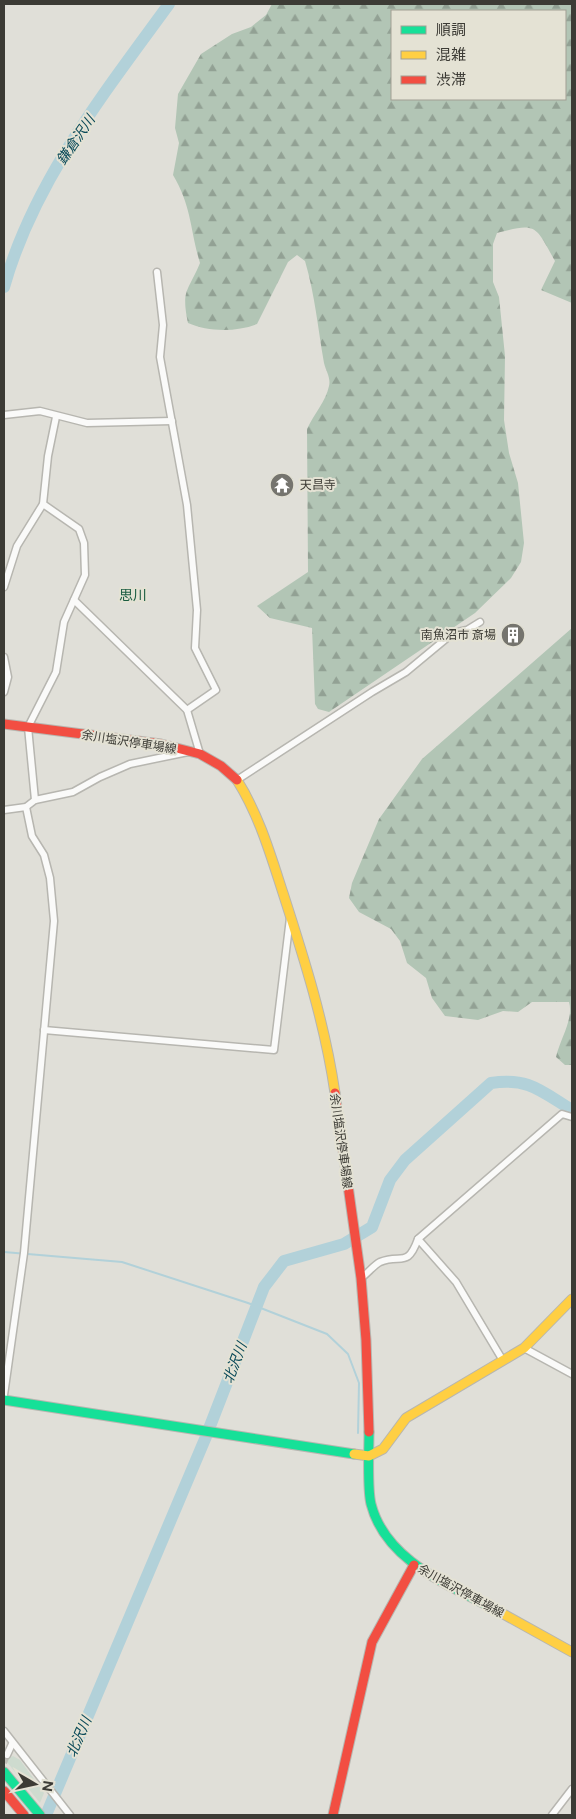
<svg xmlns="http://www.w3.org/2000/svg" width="576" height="1819" font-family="Figtree,'Noto Sans JP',sans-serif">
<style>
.grass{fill:#cedbcf}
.forest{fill:url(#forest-firs);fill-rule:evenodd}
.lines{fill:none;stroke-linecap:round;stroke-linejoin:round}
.stream{stroke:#b2d1d9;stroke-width:2}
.river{stroke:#b2d1d9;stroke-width:12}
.street-tunnel{stroke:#bfbeb7;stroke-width:6;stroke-dasharray:6 3;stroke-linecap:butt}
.street-casing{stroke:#b7b6b0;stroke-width:9}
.fast-casing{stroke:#b7b6b0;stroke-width:11}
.slow-casing{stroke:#b7b6b0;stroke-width:11}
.jam-casing{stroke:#b7b6b0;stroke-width:11}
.street{stroke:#fafaf9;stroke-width:6}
.fast{stroke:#16e098;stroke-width:9}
.slow{stroke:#ffcf43;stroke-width:9}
.jam{stroke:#f24e42;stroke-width:9}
.labels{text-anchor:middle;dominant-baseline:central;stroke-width:4;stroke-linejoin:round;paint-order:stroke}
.poi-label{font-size:12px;fill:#3c3b35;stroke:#e4e2d4;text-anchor:start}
.street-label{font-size:12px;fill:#3c3b35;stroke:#e4e2d4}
.water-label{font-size:14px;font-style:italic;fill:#0a4a59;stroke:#e4e2d4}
.neighbourhood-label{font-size:14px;fill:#1a5c41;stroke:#e4e2d4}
</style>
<defs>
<pattern id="forest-firs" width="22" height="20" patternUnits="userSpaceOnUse" patternTransform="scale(1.25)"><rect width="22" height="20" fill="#b2c5b5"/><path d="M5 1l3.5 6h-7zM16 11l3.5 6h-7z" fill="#92a194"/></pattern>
</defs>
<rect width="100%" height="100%" fill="#e0dfd8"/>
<path class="grass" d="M13,1756L20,1760L44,1793L40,1803L7,1762L9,1758Z"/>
<g class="forest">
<path d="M272,4H572V303L541,290L555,261C535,226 538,222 497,233L493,244V282L499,297L505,356L504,420L509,453L518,483L524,543L521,562L511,578L475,613L329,712L318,709L315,704L312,628L270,618L257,606L308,572L307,429C314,414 326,401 329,386C331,378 326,371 324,363C318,329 315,295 305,261L297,255L288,262L257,324C237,332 208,332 188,323C181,289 188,292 200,263C190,230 192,207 173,175L179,143L175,128L178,94L201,54L232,34L251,27L266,15ZM392,11H565V99H392Z"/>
<path d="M572,628V1065H565L556,1057C560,1039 574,1019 569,1002H532L518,1012L503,1011L478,1020L445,1016L432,998L426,978L407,963L400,941L391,929L359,912L349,898L352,883L379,819L422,759Z"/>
</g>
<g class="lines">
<path class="stream" d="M4,1252L122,1262L248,1303L327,1334L348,1354L359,1383L358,1433"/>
<g class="river">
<path d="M4,287C34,181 105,92 169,4"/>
<path d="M46,1815L205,1439L264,1287L284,1261L344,1244L372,1227L390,1180L405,1160L491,1083C528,1077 541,1091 572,1110"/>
</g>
<path class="street-tunnel" d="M4,1763L7,1755"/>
<g class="street-casing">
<g id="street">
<path d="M157,272L163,325L160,357L187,505L197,610L195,648L216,690L187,710"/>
<path d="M4,415L40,411L87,423L172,421"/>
<path d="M4,587L17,546L43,504L48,456L56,417"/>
<path d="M74,600L187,710L200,754"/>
<path d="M4,657L8,677L4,692"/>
<path d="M237,780L372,692L406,672L453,633L467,630L480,622"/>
<path d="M35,800L28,727L56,672L64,622L85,575L84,543L79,529L43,504"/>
<path d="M4,810L26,807L35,800L73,792L100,777L130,764L188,752"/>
<path d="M44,1030L274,1050L290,918"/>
<path d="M418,1239L456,1282L502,1359"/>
<path d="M361,1278C367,1274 374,1265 380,1262C401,1253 407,1269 418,1239L562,1114L572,1117"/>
<path d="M524,1348L572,1374"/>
<path d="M4,1395L24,1253L54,921L50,878L44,855L32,836L26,807"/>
<path d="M4,1731L70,1815"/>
<path d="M7,1755L12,1744"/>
<path d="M552,1815L572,1789"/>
</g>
</g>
<g class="fast-casing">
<g id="fast">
<path d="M4,1400L354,1454"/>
<path d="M369,1432C369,1450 367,1488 371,1504C386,1562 450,1585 498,1611"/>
<path d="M4,1772L40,1815"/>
</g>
</g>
<g class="slow-casing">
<g id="slow">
<path d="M237,780C259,815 270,853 283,893C304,958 325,1024 335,1093"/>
<path d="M354,1454L369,1456L383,1449L406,1418L524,1348L572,1299"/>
<path d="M498,1611L572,1652"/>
</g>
</g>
<g class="jam-casing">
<g id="jam">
<path d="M4,724L161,744L200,754L221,766L237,780"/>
<path d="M335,1093L361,1278L366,1340L369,1432"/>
<path d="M4,1791L24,1815"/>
<path d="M333,1815L372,1642L414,1565"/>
</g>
</g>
<use href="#street" class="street"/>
<use href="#fast" class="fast"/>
<use href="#slow" class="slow"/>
<use href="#jam" class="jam"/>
</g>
<defs>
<g id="temple-disc" transform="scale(1.25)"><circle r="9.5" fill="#75746e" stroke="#e4e2d4"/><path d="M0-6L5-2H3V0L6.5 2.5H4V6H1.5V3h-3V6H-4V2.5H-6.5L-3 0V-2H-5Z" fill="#fff"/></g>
<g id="building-disc" transform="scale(1.25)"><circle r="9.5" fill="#75746e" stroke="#e4e2d4"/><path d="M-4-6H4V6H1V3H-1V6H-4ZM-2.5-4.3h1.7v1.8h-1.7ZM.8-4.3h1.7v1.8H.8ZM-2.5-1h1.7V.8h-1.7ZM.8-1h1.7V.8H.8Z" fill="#fff"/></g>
</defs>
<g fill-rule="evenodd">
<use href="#temple-disc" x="282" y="485"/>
<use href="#building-disc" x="513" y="635"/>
</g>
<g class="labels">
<g class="poi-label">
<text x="300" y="485">天昌寺</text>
<text x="496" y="635" text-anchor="end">南魚沼市 斎場</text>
</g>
<g class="street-label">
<text transform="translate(129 742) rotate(9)">余川塩沢停車場線</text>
<text transform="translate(341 1141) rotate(82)">余川塩沢停車場線</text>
<text transform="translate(461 1591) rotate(29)">余川塩沢停車場線</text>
</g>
<g class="water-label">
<text transform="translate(76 140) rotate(-56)">鎌倉沢川</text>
<text transform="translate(235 1363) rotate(-69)">北沢川</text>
<text transform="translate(79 1737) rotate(-67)">北沢川</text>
</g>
<g class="neighbourhood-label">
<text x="133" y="595">思川</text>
</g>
</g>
<rect width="576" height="1819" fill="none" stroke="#3c3b35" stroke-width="10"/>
<rect x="391" y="10" width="175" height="90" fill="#e4e2d4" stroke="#a19f94"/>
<rect x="401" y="26" width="25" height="8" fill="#16e098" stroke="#a19f94"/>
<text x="436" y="35" font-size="15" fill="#3c3b35">順調</text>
<rect x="401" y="51" width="25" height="8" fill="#ffcf43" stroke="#a19f94"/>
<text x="436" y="60" font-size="15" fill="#3c3b35">混雑</text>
<rect x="401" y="76" width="25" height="8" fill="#f24e42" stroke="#a19f94"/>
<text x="436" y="85" font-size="15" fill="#3c3b35">渋滞</text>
<g transform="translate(35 1784) rotate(99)" stroke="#e4e2d4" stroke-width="4" paint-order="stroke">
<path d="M0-4L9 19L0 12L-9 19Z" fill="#3c3b35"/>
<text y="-8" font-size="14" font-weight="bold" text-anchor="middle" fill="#3c3b35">N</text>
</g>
</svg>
